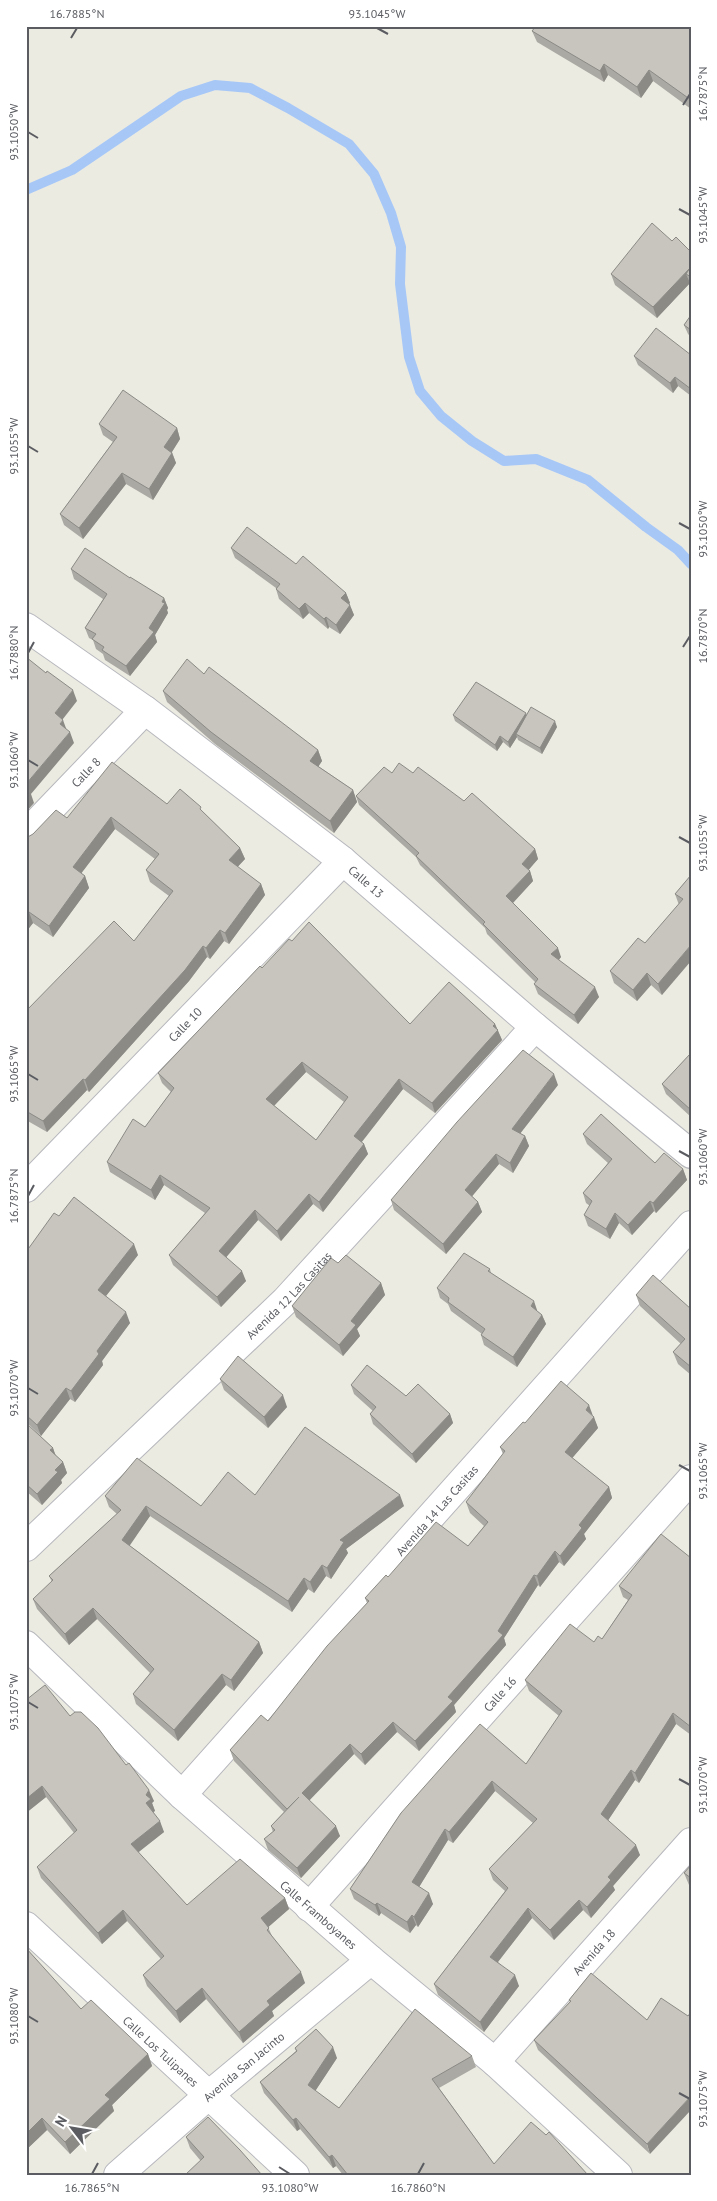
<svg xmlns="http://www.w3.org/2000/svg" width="717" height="2201" font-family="'PT Sans',sans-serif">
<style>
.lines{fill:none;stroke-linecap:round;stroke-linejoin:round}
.stream{stroke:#a7c8f7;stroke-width:10}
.minor-casing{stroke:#b7b8bd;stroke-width:30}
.minor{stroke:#fff;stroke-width:28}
.wall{fill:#aba9a3;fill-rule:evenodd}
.shaded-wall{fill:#8b8a85}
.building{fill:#c7c5be;stroke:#8b8a85;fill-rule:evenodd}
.ticks{fill:none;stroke:#5a5c61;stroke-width:2}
.labels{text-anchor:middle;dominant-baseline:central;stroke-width:5;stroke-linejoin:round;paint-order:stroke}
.street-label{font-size:12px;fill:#5a5c61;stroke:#fff}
.neatline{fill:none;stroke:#5a5c61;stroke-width:2}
.ticks-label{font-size:12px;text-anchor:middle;fill:#5a5c61}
</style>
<rect width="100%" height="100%" fill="#ecebe2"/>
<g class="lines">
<path class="stream" d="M26,190L72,170L181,96L215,85L250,88L288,108L349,144L374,174L391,213L401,247L400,284L409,357L420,391L441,416L472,441L504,461L536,459L588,480L646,527L678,550L691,564"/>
<g class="minor-casing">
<g id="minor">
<path id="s1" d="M26,627L145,710L343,861L535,1027L691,1154"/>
<path id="s2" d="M26,834L145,710"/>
<path id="s3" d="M26,1188L343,861"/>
<path id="s4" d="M26,1547L285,1301L535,1027"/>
<path id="s5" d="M26,1645L182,1795L371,1960L495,2062L618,2175"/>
<path id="s6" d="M182,1795L691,1225"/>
<path id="s7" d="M309,1907L691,1479"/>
<path id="s8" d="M26,1926L295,2175"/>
<path id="s9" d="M495,2062L691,1842"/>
<path id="s10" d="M118,2175L210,2094L371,1960"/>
</g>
</g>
<use href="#minor" class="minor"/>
</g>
<g class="wall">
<path d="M691,26V109L653,81L641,98L608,75L604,82L537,42L532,31Z"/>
<path d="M672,241L691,252V285L690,283L657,318L615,285L611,274Z"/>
<path d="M691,315V337L688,334L684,325Z"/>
<path d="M691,355V396L678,386L673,393L638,365L634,356Z"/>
<path d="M99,424L177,428L180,439L172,452L176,463L153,500L126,484L83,539L64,525L60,514L113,442L103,435Z"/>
<path d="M231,548L296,564L346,593L350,603L349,604L354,615L340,634L329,627L328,629L309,613L303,619L279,599L276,589V588L235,558Z"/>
<path d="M71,569L130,578L164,598L168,608L167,610L168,613L155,635L157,642L130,676L105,660L103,654L96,649L93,640L89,638L85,628L103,599L74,579Z"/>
<path d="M204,674L318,750L322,761L318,766L353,790L357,802L334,833L215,744L167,702L163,691Z"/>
<path d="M453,715H526L557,727L542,754L518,740L517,737L510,748L503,742L497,751L455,721Z"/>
<path d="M392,773H413L464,801L535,849L538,859L528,870L530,871L533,881L513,903L561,957L559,960L599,997L578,1024L538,994L534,984L536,983L487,934L485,928L420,865L416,857L359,805L356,796Z"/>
<path d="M167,804L202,811L240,848L245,859L237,867L261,884L265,895L229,944L224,941L210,959L207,957L189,981L89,1092L87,1090L47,1132L26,1120V1011L134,941L169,896L150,882L146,870L155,859L115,829L81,873L85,876L89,888L53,937L33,923L26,932V838L67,818Z"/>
<path d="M691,875L662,995L651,985L637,1001L614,983L610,971L645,943L679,905L675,894Z"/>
<path d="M292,941L410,1024H495L502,1040L435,1113L403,1089L361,1142L364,1144L368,1154L323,1212L313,1204L281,1241L258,1220L226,1257L246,1281L221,1307L173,1265L169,1255L205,1213L164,1185L155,1200L110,1172L107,1162L145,1127L171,1092L162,1083L158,1073L262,968ZM306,1072L344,1102L316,1140L274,1106Z"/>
<path d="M691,1053V1117L666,1094L662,1084Z"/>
<path d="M558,1085L520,1133L525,1136L529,1146L513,1173L499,1164L472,1196L478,1202L482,1212L446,1254L394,1210L391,1200Z"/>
<path d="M583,1134L655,1163L683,1169L687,1180L656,1213L654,1211L632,1235L619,1223L610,1239L588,1226L584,1215L590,1206L586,1203L583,1193L608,1163L587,1144Z"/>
<path d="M59,1216L138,1255L106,1296L130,1323L102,1361L103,1365L75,1402L70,1399L41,1436L26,1422V1252Z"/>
<path d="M338,1263L381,1283L385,1295L357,1329L360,1336L343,1356L296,1317L292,1306Z"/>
<path d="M490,1269L491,1273L542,1315L546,1324L517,1367L484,1345L481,1335L482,1334L451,1311L448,1304L440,1298L437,1288Z"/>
<path d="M636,1295L691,1309V1375L678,1364L673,1352L681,1344L640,1306Z"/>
<path d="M220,1379L287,1407L268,1428L224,1390Z"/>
<path d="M351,1385L406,1396L450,1414L453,1423L416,1463L373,1424L370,1414L373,1411L354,1394Z"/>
<path d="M593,1416L598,1428L572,1458L609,1487L612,1498L584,1534L586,1539L564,1566L559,1562L540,1587L538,1585L504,1638L506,1645L454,1705L456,1712L419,1751L397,1732L365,1765L354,1754L309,1800L340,1836L301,1878L268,1850L264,1839L273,1832L271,1826L284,1812L234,1761L230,1750L268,1721L367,1603L365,1598L388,1577L468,1546L484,1526L470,1513L466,1502L503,1454L500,1447L525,1423Z"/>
<path d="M26,1423L53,1448L55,1455L63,1462L67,1473L61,1480L62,1483L42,1505L26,1491Z"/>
<path d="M255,1495L404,1506L346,1549L348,1553L331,1579L326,1576L314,1593L308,1589L292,1612L150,1516L129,1545L259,1642L263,1653L234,1691L226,1685L178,1741L136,1704L133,1694L150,1673L97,1619L69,1645L37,1609L33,1599L52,1582L49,1576L117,1514L109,1507L105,1496L201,1506Z"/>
<path d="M691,1558V1735L676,1724L639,1783L635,1780L608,1820L640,1855L613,1886L615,1890L591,1918L583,1910L554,1940L532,1918L498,1962L519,1986L484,2032L438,1995L434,1984L505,1891L493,1880L489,1869L533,1823L495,1791L453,1843L448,1840L419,1887L433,1904L418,1927L416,1925L410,1933L381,1913L379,1916L354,1899L350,1889L401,1813L526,1764L559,1716L529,1691L525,1680L602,1639L628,1600L623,1597L619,1586Z"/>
<path d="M26,1700L70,1716L154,1801L152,1803L155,1811L153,1812L164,1832L138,1852L187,1905L285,1898L289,1909L268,1927L272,1936L305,1983L272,2011L274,2016L243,2043L206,1999L180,2023L147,1986L143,1975L161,1959L127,1921L102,1944L41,1878L37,1867L74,1833L46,1797L26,1813Z"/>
<path d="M691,1865V1886L689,1885L684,1873Z"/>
<path d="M591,1973L650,2154L538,2050L534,2040L570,2002L569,2000Z"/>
<path d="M81,2009L148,2054L152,2066L112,2105L114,2111L70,2154L47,2130L26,2150Z"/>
<path d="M295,2048L337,2058L315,2091L339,2108L472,2056L476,2067L439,2088L494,2164L588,2175H343L336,2166L333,2168L300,2129L297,2131L264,2093L260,2082L296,2051Z"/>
<path d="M186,2137L262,2175L200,2160L190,2148Z"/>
</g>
<g class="shaded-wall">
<path d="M604,64L608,75L604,82L600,71Z"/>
<path d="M649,70L653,81L641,98L637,87Z"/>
<path d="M690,268L686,274L690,283L657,318L653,307Z"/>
<path d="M675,377L678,386L673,393L670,383Z"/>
<path d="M177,428L180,439L168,458L164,447Z"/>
<path d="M172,453L176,463L153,500L149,489Z"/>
<path d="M122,473L126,484L83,539L79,528Z"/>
<path d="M346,593L350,603L345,608L341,598Z"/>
<path d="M164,598L168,608L167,610L168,613L155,635L157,642L130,676L126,666L149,628Z"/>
<path d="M305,603L309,613L303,619L299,609Z"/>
<path d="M350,605L354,615L340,634L336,625Z"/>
<path d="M326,617L329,627L328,629L324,619Z"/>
<path d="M73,690L77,701L59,724L55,713Z"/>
<path d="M526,713L528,719L516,734L517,737L510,748L508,742Z"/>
<path d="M63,720L67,731L60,724Z"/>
<path d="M555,721L557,727L542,754L540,748Z"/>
<path d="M70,732L74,743L31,794L34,803L26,812V784Z"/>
<path d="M500,736L503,742L497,751L495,745Z"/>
<path d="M318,750L322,761L315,772L310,761Z"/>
<path d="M353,790L357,802L334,833L330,821Z"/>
<path d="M111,817L115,829L77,879L73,867Z"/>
<path d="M240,848L245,859L233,872L229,860Z"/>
<path d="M535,849L538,859L526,873L522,864Z"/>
<path d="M530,871L533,881L510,906L506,896Z"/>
<path d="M85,876L89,888L53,937L49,926Z"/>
<path d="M261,884L265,895L229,944L225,933Z"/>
<path d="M29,912L33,923L26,932V916Z"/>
<path d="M220,930L224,941L210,959L206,948Z"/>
<path d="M691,945V961L662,995L658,984Z"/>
<path d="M203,946L207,957L189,981L89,1092L85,1080Z"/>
<path d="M558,948L561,957L555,964L551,954Z"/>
<path d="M647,973L651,985L637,1001L633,990Z"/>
<path d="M595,987L599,997L578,1024L574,1015Z"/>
<path d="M495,1024L502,1040L435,1113L432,1103Z"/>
<path d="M302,1062L306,1072L270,1110L266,1099Z"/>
<path d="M554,1074L558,1085L516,1139L512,1129Z"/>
<path d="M83,1079L87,1090L47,1132L43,1121Z"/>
<path d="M399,1079L403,1089L358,1147L354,1136Z"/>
<path d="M525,1136L529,1146L513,1173L510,1163Z"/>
<path d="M364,1144L368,1154L323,1212L319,1202Z"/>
<path d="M496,1154L499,1164L469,1200L465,1190Z"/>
<path d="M683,1169L687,1180L656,1213L653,1203Z"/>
<path d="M160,1175L164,1185L155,1200L151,1190Z"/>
<path d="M309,1194L313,1204L281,1241L277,1231Z"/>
<path d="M650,1201L654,1211L632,1235L628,1225Z"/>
<path d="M478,1202L482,1212L446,1254L443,1244Z"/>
<path d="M255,1210L258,1220L223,1261L219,1251Z"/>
<path d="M615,1213L619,1223L610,1239L606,1229Z"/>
<path d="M134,1244L138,1255L102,1301L98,1290Z"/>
<path d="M242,1271L246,1281L221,1307L217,1297Z"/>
<path d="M381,1283L385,1295L357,1329L360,1336L343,1356L339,1345L351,1321Z"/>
<path d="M534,1301L537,1310L534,1316L531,1306Z"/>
<path d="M126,1312L130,1323L102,1361L103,1365L75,1402L71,1391L97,1351Z"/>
<path d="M542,1315L546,1324L517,1367L513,1357Z"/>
<path d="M66,1388L70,1399L41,1436L37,1425Z"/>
<path d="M283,1395L287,1407L268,1428L264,1417Z"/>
<path d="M589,1405L593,1416L586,1410Z"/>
<path d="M450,1414L453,1423L416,1463L412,1454Z"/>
<path d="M594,1417L598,1428L568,1463L565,1452Z"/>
<path d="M53,1448L57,1459L50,1450Z"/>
<path d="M63,1462L67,1473L61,1480L62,1483L42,1505L37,1494L55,1470Z"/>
<path d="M609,1487L612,1498L584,1534L586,1539L564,1566L560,1556L579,1525Z"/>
<path d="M400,1495L404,1506L346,1549L348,1553L331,1579L327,1568L340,1540Z"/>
<path d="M146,1506L150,1516L126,1551L122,1540Z"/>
<path d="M555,1551L559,1562L540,1587L537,1576Z"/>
<path d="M322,1565L326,1576L314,1593L310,1582Z"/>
<path d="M534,1575L538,1585L504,1638L506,1645L454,1705L456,1712L419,1751L415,1741L498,1631Z"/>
<path d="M304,1578L308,1589L292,1612L288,1601Z"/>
<path d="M93,1608L97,1619L69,1645L65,1634Z"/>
<path d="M259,1642L263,1653L234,1691L231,1680Z"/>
<path d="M222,1674L226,1685L178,1741L174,1730Z"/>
<path d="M673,1713L676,1724L639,1783L635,1773Z"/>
<path d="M393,1722L397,1732L365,1765L361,1754Z"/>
<path d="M350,1744L354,1754L306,1804L302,1793Z"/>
<path d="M631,1770L635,1780L605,1825L601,1814Z"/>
<path d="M492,1781L495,1791L453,1843L449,1832Z"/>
<path d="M42,1786L46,1797L26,1813V1799Z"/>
<path d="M149,1790L154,1801L152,1803L155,1811L150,1814L146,1803V1795Z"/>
<path d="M160,1821L164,1832L135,1855L131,1844Z"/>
<path d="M336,1826L340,1836L301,1878L297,1868Z"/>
<path d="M445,1829L448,1840L416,1892L412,1882Z"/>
<path d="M636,1845L640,1855L613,1886L615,1890L591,1918L587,1907L608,1877Z"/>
<path d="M429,1893L433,1904L418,1927L414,1917Z"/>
<path d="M285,1898L289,1909L265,1930L261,1918Z"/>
<path d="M579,1900L583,1910L554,1940L550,1930Z"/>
<path d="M377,1903L381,1913L379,1916L375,1905Z"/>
<path d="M528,1908L532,1918L494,1967L490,1957Z"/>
<path d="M123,1910L127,1921L102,1944L98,1933Z"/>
<path d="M412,1915L416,1925L410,1933L407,1922Z"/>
<path d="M301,1972L305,1983L272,2011L274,2016L243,2043L239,2032L267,2001Z"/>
<path d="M515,1975L519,1986L484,2032L480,2022Z"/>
<path d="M202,1988L206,1999L180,2023L176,2011Z"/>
<path d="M333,2047L337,2058L312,2096L308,2085Z"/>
<path d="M148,2054L152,2066L112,2105L114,2111L70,2154L65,2142L105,2095Z"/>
<path d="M691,2096V2110L650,2154L647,2144Z"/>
<path d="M42,2118L47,2130L26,2150V2134Z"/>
<path d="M296,2118L300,2129L297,2131L293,2120Z"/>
<path d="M332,2155L336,2166L333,2168L329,2157Z"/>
</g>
<g class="building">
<path d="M536,26H691V100L649,70L637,87L604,64L600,71L532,31Z"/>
<path d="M652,223L672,241L676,237L691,252V277L686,274L690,268L653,307L611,274Z"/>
<path d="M691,315V330L684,325Z"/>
<path d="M656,328L691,355V389L675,377L670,383L634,356Z"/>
<path d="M123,390L177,428L164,447L172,453L149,489L122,473L79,528L60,514L117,437L99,424Z"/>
<path d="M247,527L296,564L303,556L346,593L341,598L350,605L336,625L326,617L324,619L305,603L299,609L276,589L280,584L231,548Z"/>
<path d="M85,548L130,578V577L164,598L162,602L165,603L149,628L154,632L126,666L102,650L104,647L92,639L96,634L85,628L107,594L71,569Z"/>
<path d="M26,657L46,673L47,671L73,690L55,713L63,720L60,724L70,732L26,784Z"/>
<path d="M187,659L204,674L209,667L318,750L310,761L353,790L330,821L211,732L163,691Z"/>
<path d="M476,682L526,713L508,742L500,736L495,745L453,715Z"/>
<path d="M531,707L555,721L540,748L516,734Z"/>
<path d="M112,762L167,804L180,789L201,807L200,809L240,848L229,860L261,884L225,933L220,930L206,948L203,946L185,970L85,1080L83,1079L43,1121L26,1111V1011L114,921L134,941L173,891L146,870L159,854L111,817L73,867L85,876L49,926L29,912L26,916V838L33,834L56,810L67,818Z"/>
<path d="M399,763L413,773L418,767L464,801L472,793L535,849L522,864L530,871L506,896L558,948L551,954L595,987L574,1015L534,984L538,979L483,924L485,922L416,856L419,853L356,796L384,767L392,773Z"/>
<path d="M26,788L30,791L26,796Z"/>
<path d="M691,875V945L658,984L647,973L633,990L610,971L638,938L645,943L683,899L675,894Z"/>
<path d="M309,922L410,1024L449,982L495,1024L493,1026L498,1030L432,1103L399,1079L354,1136L364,1144L319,1202L309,1194L277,1231L255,1210L219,1251L242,1271L217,1297L169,1255L210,1208L160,1175L151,1190L107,1162L133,1119L145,1127L174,1088L158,1073L260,966L262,968L289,939L292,941ZM302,1062L348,1097L316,1140L266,1099Z"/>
<path d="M523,1050L554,1074L512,1129L525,1136L510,1163L496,1154L465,1190L478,1202L443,1244L391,1200L457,1122Z"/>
<path d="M691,1053V1110L662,1084Z"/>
<path d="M601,1114L655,1163L664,1153L683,1169L653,1203L650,1201L628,1225L615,1213L606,1229L584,1215L592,1201L583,1193L612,1159L583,1134Z"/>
<path d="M74,1197L134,1244L98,1290L126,1312L97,1351L99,1354L71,1391L66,1388L37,1425L26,1415V1252L54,1213L59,1216Z"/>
<path d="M464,1253L490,1269L488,1271L534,1301L531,1306L542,1315L513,1357L481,1335L485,1329L448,1302L449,1298L437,1288Z"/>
<path d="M346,1255L381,1283L351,1321L356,1325L339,1345L292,1306L331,1258L338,1263Z"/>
<path d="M653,1275L691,1309V1367L673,1352L685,1339L636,1295Z"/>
<path d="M238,1356L283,1395L264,1417L220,1379Z"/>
<path d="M367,1365L406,1396L418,1384L450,1414L412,1454L370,1414L376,1407L351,1385Z"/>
<path d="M561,1381L589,1405L586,1410L594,1417L565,1452L609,1487L579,1525L582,1528L560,1556L555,1551L537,1576L534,1575L498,1631L503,1635L448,1697L453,1701L415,1741L393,1722L361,1754L350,1744L302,1793L336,1826L297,1868L264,1839L275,1830L271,1826L299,1797L287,1809L230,1750L261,1715L268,1721L327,1646L369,1601L365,1598L386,1575L388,1577L436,1522L468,1546L488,1522L466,1502L505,1451L500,1447L523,1422L525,1423Z"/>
<path d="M26,1423L53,1448L50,1450L63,1462L55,1470L58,1472L37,1494L26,1484Z"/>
<path d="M305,1427L400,1495L340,1540L344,1542L327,1568L322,1565L310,1582L304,1578L288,1601L146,1506L122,1540L259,1642L231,1680L222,1674L174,1730L133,1694L154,1669L93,1608L65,1634L33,1599L53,1580L49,1576L121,1510L105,1496L137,1458L201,1506L228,1472L255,1495Z"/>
<path d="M661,1534L691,1558V1727L673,1713L635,1773L631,1770L601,1814L636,1845L608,1877L611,1880L587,1907L579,1900L550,1930L528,1908L490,1957L515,1975L480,2022L434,1984L508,1888L489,1869L537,1819L492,1781L449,1832L445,1829L412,1882L429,1893L414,1917L412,1915L407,1922L377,1903L375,1905L350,1889L401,1813L480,1724L526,1764L562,1711L525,1680L570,1624L594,1642L598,1636L602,1639L632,1595L619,1586Z"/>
<path d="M45,1685L70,1716L75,1712H81L98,1728L126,1765L129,1763L149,1790L146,1795L151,1799L146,1803L160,1821L131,1844L187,1905L240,1859L285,1898L261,1918L269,1928L267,1930L301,1972L267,2001L270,2005L239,2032L202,1988L176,2011L143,1975L164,1956L123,1910L98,1933L37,1867L77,1830L42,1786L26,1799V1700Z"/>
<path d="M691,1865V1878L684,1873Z"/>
<path d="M26,1948L81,2009L91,2000L148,2054L105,2095L110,2099L65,2142L42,2118L26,2134Z"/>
<path d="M591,1973L647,2020L661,1998L688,2016L691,2012V2096L647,2144L534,2040L571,2001L569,2000Z"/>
<path d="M415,2009L472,2056L432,2079L494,2164L531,2122L546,2135L549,2132L588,2175H348L332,2155L329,2157L296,2118L293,2120L260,2082L297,2051L295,2048L316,2029L333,2047L308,2085L339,2108Z"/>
<path d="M208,2117L240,2150L262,2175H185L204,2157L186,2137Z"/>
</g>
<path class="ticks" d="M377,28L388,34M71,38L77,28M683,105L690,94M28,132L38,138M679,209L690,215M28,446L38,452M679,523L690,529M683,647L690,636M28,653L34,642M28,760L38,766M679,837L690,843M28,1074L38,1080M679,1151L690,1157M28,1196L34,1185M28,1388L38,1394M679,1465L690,1471M28,1702L38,1708M679,1779L690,1785M28,2016L38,2022M679,2093L690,2099M279,2167L290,2174M92,2174L98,2163M418,2174L424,2163"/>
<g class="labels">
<g class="street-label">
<text stroke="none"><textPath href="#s2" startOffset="86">Calle 8</textPath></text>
<text stroke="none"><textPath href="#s1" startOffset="425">Calle 13</textPath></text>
<text stroke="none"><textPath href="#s3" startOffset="228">Calle 10</textPath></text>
<text stroke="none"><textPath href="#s4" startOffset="364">Avenida 12 Las Casitas</textPath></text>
<text stroke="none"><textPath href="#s6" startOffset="382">Avenida 14 Las Casitas</textPath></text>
<text stroke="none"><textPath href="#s7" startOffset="286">Calle 16</textPath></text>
<text stroke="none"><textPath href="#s5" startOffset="398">Calle Framboyanes</textPath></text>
<text stroke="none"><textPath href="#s9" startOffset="148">Avenida 18</textPath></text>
<text stroke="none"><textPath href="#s8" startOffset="184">Calle Los Tulipanes</textPath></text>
<text stroke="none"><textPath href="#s10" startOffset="166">Avenida San Jacinto</textPath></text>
</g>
</g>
<rect width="717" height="2201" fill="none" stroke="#ffffff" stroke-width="55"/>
<g transform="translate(72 2128) rotate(301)" stroke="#ffffff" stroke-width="4" paint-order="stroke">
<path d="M0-4L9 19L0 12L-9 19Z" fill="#5a5c61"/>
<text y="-8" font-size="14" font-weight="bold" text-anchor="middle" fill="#5a5c61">N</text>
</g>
<rect x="28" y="28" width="662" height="2146" class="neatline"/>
<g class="ticks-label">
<text x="77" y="18">16.7885°N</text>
<text x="377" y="18">93.1045°W</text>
<text transform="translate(703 94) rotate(-90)" y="4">16.7875°N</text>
<text transform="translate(14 132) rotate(-90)" y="4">93.1050°W</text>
<text transform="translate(703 215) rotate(-90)" y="4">93.1045°W</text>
<text transform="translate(14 446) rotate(-90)" y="4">93.1055°W</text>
<text transform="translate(703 529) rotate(-90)" y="4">93.1050°W</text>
<text transform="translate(703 636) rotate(-90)" y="4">16.7870°N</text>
<text transform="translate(14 653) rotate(-90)" y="4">16.7880°N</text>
<text transform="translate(14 760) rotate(-90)" y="4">93.1060°W</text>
<text transform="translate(703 843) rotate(-90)" y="4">93.1055°W</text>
<text transform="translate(14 1074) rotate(-90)" y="4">93.1065°W</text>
<text transform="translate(703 1157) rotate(-90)" y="4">93.1060°W</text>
<text transform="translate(14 1196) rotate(-90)" y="4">16.7875°N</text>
<text transform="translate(14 1388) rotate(-90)" y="4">93.1070°W</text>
<text transform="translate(703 1471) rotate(-90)" y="4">93.1065°W</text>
<text transform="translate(14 1702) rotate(-90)" y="4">93.1075°W</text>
<text transform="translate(703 1785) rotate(-90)" y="4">93.1070°W</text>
<text transform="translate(14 2016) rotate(-90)" y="4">93.1080°W</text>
<text transform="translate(703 2099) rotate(-90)" y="4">93.1075°W</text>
<text x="92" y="2192">16.7865°N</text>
<text x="290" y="2192">93.1080°W</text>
<text x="418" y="2192">16.7860°N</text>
</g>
</svg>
